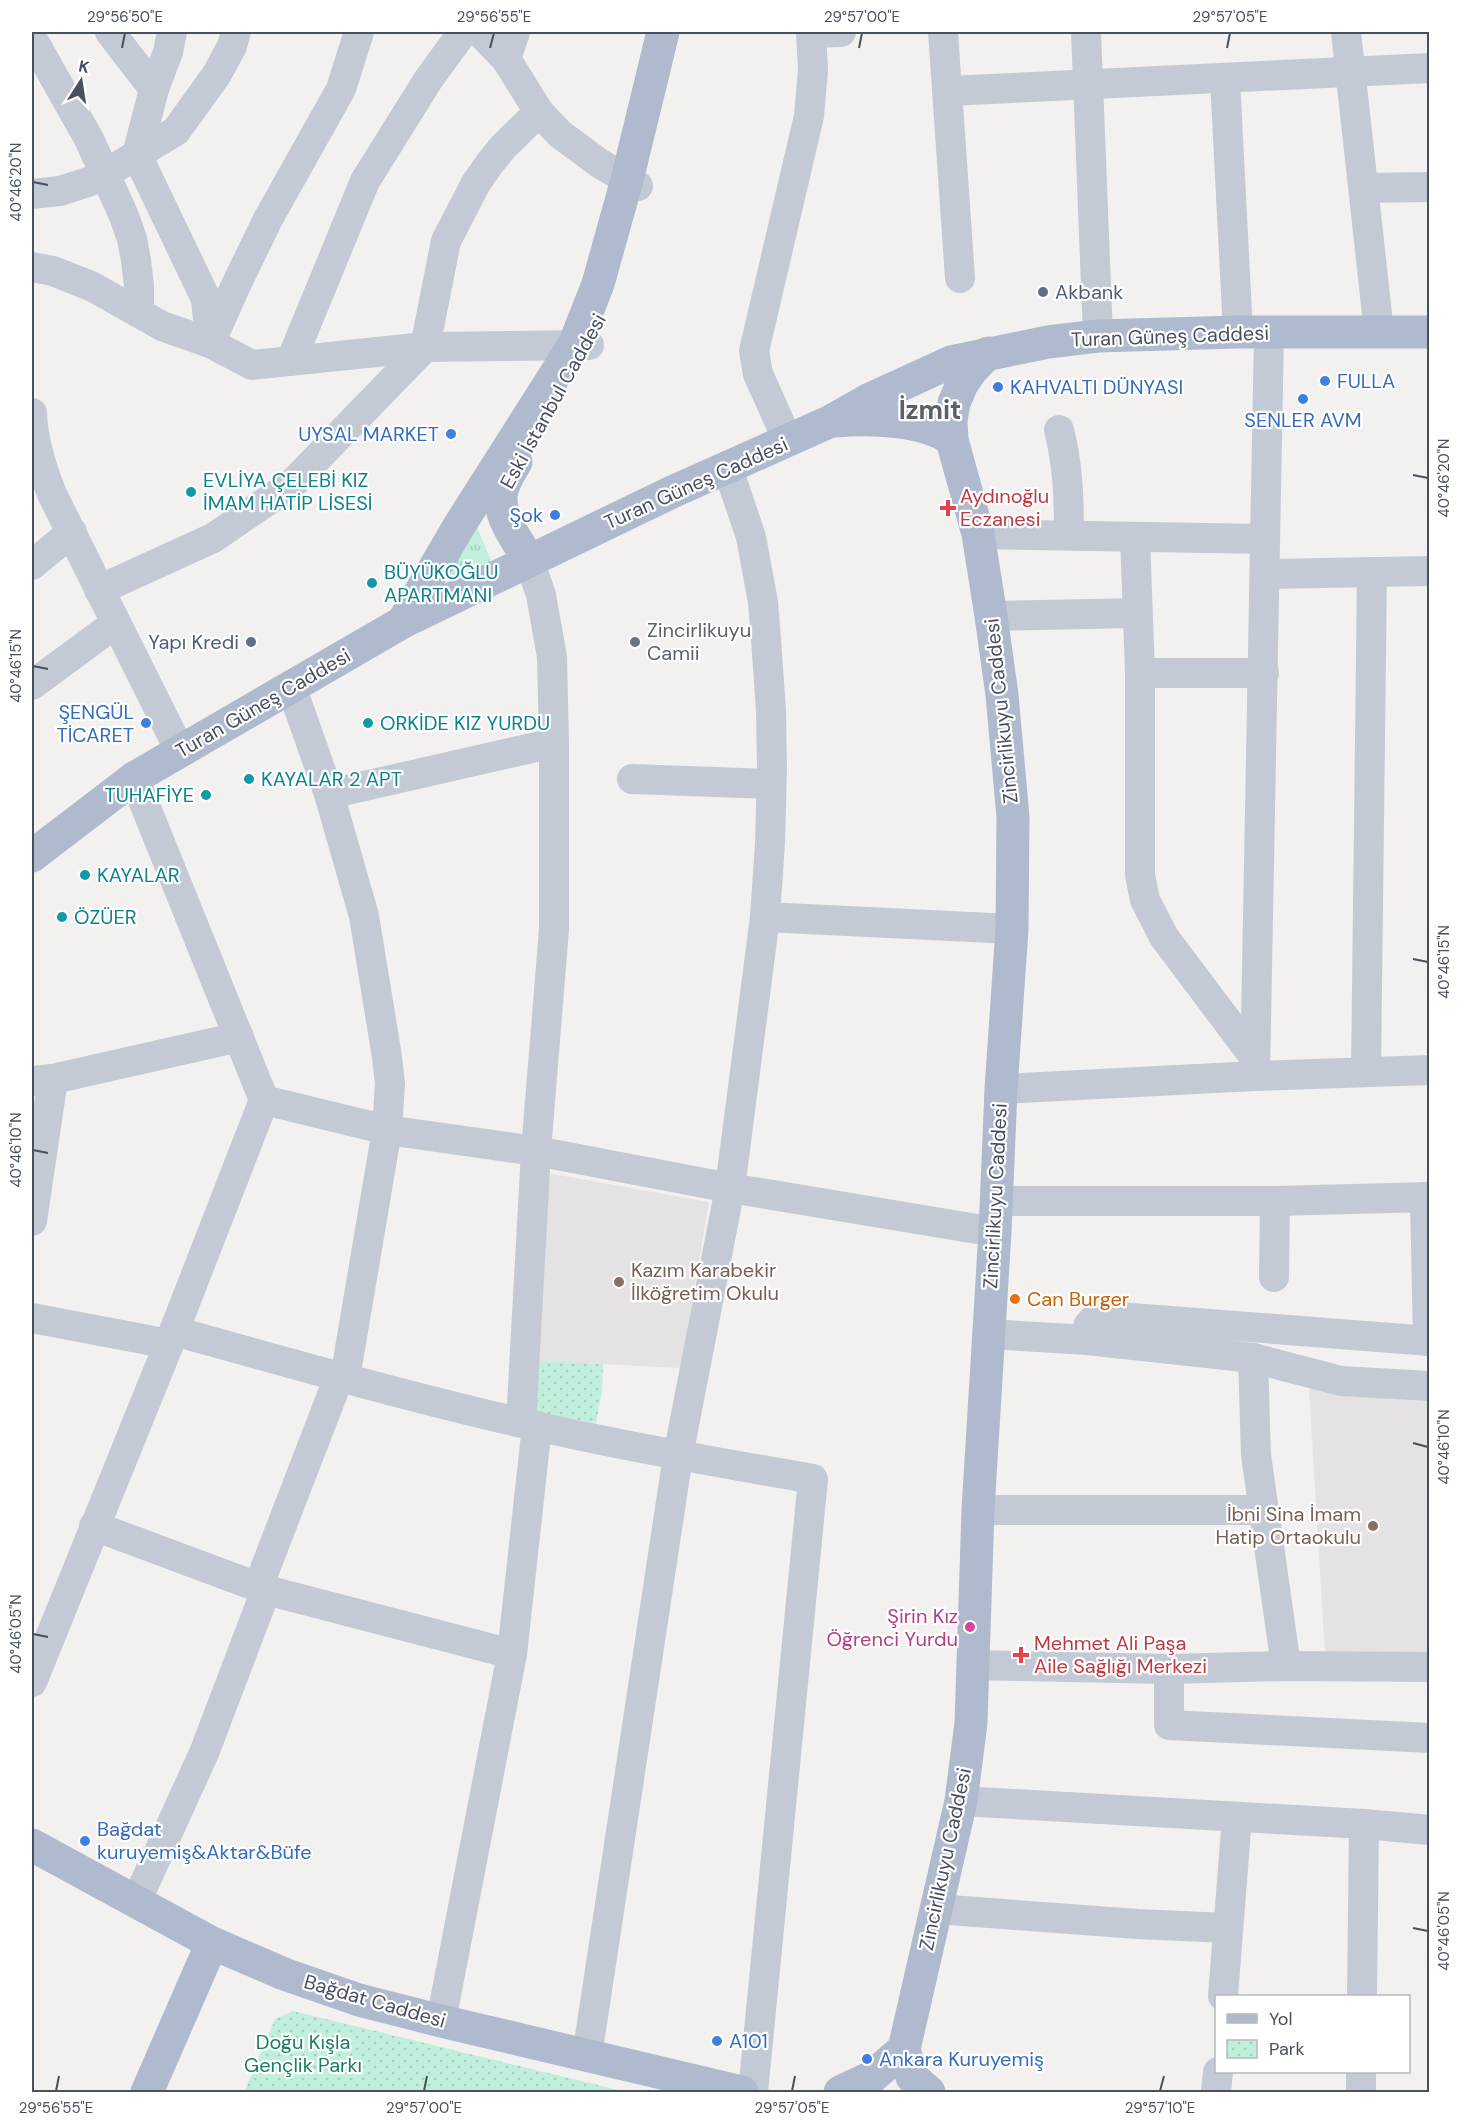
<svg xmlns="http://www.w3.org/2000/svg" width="1461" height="2124" font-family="'DM Sans',sans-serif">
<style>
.education{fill:#e4e2e2}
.grass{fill:url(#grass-tufts)}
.park{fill:url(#park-dots)}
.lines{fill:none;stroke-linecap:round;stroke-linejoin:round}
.minor{stroke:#c4cad5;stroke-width:30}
.major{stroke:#b0bacf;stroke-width:33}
.ticks{fill:none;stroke:#48505e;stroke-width:2}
.service-dot{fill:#5c6f8a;stroke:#fff;stroke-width:2}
.shop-dot{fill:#3f7fe0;stroke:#fff;stroke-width:2}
.culture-dot{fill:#0f9aa8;stroke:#fff;stroke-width:2}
.health-dot{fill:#e0444e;stroke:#fff;stroke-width:2}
.worship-dot{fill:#6b7280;stroke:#fff;stroke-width:2}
.education-dot{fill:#8d6e63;stroke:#fff;stroke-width:2}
.food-dot{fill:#e8710a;stroke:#fff;stroke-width:2}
.hotel-dot{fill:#d1479c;stroke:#fff;stroke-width:2}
.labels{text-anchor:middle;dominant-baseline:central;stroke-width:4.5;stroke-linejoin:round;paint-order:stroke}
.service-label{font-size:20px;fill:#4e5e75;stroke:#fff;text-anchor:start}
.street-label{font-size:20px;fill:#48505e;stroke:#fff}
.shop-label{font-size:20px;fill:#366cbe;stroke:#fff;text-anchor:start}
.culture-label{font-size:20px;fill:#0d838f;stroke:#fff;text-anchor:start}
.health-label{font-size:20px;fill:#be3a42;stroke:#fff;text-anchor:start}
.worship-label{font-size:20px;fill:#5b616d;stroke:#fff;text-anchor:start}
.education-label{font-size:20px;fill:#785e54;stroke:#fff;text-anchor:start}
.food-label{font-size:20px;fill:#c56008;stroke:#fff;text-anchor:start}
.hotel-label{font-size:20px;fill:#b23c85;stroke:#fff;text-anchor:end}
.park-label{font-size:20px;fill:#18805f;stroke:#fff}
.district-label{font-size:26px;font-weight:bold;fill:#5d5f65;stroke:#fff}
.neatline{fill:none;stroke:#48505e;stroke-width:2}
.ticks-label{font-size:15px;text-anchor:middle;fill:#48505e}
</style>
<defs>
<pattern id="grass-tufts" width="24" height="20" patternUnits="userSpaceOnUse" patternTransform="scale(1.5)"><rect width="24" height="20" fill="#c0efdb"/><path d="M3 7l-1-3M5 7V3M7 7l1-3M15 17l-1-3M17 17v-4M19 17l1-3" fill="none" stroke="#a6cfbe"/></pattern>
<pattern id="park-dots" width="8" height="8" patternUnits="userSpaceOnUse" patternTransform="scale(1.5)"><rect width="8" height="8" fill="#c0efdb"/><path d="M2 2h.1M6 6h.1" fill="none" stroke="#a6cfbe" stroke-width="1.8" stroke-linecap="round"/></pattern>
</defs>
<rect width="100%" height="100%" fill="#f3f1f0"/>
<g class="education">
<path d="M547,1173L709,1202L681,1368L539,1361Z"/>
<path d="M1309,1389L1429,1397V1656L1325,1655Z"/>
</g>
<path class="grass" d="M477,527L492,563L445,579Z"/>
<g class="park">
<path d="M539,1361L603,1364L602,1391L596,1423L535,1412Z"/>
<path d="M293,2011L627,2092H244L275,2019Z"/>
</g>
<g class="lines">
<g class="minor">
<path d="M110,32L154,89"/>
<path d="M172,32L168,52L154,89L137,155L206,299L210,340"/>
<path d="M480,32L506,59L539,112L560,134L599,163L638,186"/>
<path d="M943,32L960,278"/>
<path d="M1086,32L1098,336"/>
<path d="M1346,32L1379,332"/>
<path d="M811,33L841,32"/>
<path d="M32,38L89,139L124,216L132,239L136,260L139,286V313"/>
<path d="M506,59L515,32"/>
<path d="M1225,79L1238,332"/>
<path d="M948,91L1430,68"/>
<path d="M1364,188L1430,187"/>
<path d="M32,194L60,191L88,182L105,174L176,131L217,74L232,46L236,32"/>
<path d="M32,267L53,271L93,287L162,326L210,343L252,365L425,347L589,345"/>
<path d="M210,343L236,285L268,219L341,89L359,32"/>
<path d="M291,361L365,181L428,80L463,32"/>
<path d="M32,413C33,440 42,469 52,494L180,751"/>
<path d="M1059,430C1068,465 1069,499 1069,535"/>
<path d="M788,441L758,374L754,351L809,116L813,70L811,32"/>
<path d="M978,534L1265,539"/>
<path d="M1135,537L1140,673V875L1145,900L1164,937L1255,1058"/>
<path d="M32,565L72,532"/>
<path d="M1265,574L1430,571"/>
<path d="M99,590L213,538L292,484L425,347L446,241L476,183L490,163L503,147L539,112"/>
<path d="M991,616L1137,613"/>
<path d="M1140,673H1264"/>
<path d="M32,685L116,623"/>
<path d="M291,686L329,794L364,916L387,1057L390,1084L387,1130L345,1378"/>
<path d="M632,779L771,784"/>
<path d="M329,794L554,743"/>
<path d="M765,917L1012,929"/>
<path d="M1366,1072L1372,572"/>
<path d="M1255,1076L1269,332"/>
<path d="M32,1081L53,1079L239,1037"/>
<path d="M1001,1089L1255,1076L1430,1070"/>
<path d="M264,1100L387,1130L536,1151L730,1188L995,1232"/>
<path d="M1425,1197L1428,1341"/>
<path d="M996,1201H1275L1430,1197"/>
<path d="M32,1221L53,1079"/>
<path d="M1274,1277L1275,1201"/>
<path d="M32,1318L169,1344"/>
<path d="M174,1331C289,1363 405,1396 522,1423C618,1445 715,1462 813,1479L753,2092"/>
<path d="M988,1334L1087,1340L1253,1358L1341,1381L1430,1386"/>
<path d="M1087,1340L1088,1326L1095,1318L1106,1316L1430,1341"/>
<path d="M1253,1358L1256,1455L1286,1666"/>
<path d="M521,1423L536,1151L554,929V743L552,657L541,595L529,560"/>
<path d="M978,1510H1264"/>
<path d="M94,1526L266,1590L512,1654"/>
<path d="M258,1587L339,1377"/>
<path d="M972,1665L1169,1669L1286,1666L1430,1667"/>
<path d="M1169,1669V1725L1430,1738"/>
<path d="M32,1682L169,1344L264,1100L134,778"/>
<path d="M961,1801L1364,1824L1430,1830"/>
<path d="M136,1902L204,1753L266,1590"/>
<path d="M936,1909L1137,1924L1227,1928"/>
<path d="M1223,1996L1237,1817"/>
<path d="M1362,1996L1364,1824"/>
<path d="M441,2021L512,1654L537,1426"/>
<path d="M587,2056L678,1456L730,1188L765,917L770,843L772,768L771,711L766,639L763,602L751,537L727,466"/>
<path d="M1216,2092L1218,2072"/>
<path d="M1361,2092V2072"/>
</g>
<g class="major">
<path d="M835,421C868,418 926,419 952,440"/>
<path d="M516,462C511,470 506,478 503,487C494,512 517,540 529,560"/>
<path d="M403,622L459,526L574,345L598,284L627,180L663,32"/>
<path d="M32,856L134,778L403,622L672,492L829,422L868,400L951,362L1048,342L1098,336L1238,332H1430"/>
<path d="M32,1845L212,1943L284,1974L359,2000L441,2021L742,2092"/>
<path d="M904,2049L912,2077L929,2092"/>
<path d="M147,2092L212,1943"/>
<path d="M840,2092L872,2077L904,2049L961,1801L971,1723L978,1510L995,1232L1001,1089L1012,929L1013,817L1002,695L991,616L978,534L952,440L951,420L954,403L962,384L971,371L988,353"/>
</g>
</g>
<path class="ticks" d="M122,48L125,33M490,48L494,33M859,48L862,33M1227,48L1230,33M33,182L48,185M1413,475L1428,478M33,666L48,669M1413,959L1428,962M33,1150L48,1153M1413,1443L1428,1447M33,1634L48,1637M1413,1928L1428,1931M56,2091L59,2076M424,2091L427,2076M792,2091L795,2076M1160,2091L1164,2076"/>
<g class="service-dot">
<circle cx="1043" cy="292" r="6"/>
<circle cx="251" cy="642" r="6"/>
</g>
<g class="shop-dot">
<circle cx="1325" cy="381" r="6"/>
<circle cx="998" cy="387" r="6"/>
<circle cx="1303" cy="399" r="6"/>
<circle cx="451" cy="434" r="6"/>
<circle cx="555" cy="515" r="6"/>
<circle cx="146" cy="723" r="6"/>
<circle cx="85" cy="1841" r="6"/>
<circle cx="717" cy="2041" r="6"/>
<circle cx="867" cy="2059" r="6"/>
</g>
<g class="culture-dot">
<circle cx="191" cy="492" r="6"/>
<circle cx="372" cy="583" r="6"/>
<circle cx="368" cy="723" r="6"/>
<circle cx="249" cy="779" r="6"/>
<circle cx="206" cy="795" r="6"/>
<circle cx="85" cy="875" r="6"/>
<circle cx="62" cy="917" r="6"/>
</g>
<g class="health-dot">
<path d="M945 499h6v6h6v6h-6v6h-6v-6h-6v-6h6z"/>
<path d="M1018 1646h6v6h6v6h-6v6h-6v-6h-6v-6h6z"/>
</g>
<circle class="worship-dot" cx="635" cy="642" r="6"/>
<g class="education-dot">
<circle cx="619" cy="1282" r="6"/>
<circle cx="1373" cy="1526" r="6"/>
</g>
<circle class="food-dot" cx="1015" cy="1299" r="6"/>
<circle class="hotel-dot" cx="970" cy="1627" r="6"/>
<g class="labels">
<g class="service-label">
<text x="1055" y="292">Akbank</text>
<text x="239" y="642" text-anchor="end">Yapı Kredi</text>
</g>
<g class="street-label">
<text transform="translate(1170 336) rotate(-2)">Turan Güneş Caddesi</text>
<text transform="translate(553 401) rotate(-61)">Eski İstanbul Caddesi</text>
<text transform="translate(696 483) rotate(-24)">Turan Güneş Caddesi</text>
<text transform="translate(263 703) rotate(-30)">Turan Güneş Caddesi</text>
<text transform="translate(1001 711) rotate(-96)">Zincirlikuyu Caddesi</text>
<text transform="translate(995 1196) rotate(-87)">Zincirlikuyu Caddesi</text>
<text transform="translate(945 1859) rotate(-78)">Zincirlikuyu Caddesi</text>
<text transform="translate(375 2001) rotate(16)">Bağdat Caddesi</text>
</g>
<g class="shop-label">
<text x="1337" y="381">FULLA</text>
<text x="1010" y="387">KAHVALTI DÜNYASI</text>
<text x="1303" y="420" text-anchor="middle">SENLER AVM</text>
<text x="439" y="434" text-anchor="end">UYSAL MARKET</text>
<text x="543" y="515" text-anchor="end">Şok</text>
<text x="134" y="712" text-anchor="end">ŞENGÜL<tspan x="134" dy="23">TİCARET</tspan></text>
<text x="97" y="1829">Bağdat<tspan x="97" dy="23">kuruyemiş&amp;Aktar&amp;Büfe</tspan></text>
<text x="729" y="2041">A101</text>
<text x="879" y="2059">Ankara Kuruyemiş</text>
</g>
<g class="culture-label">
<text x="203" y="480">EVLİYA ÇELEBİ KIZ<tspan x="203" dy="23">İMAM HATİP LİSESİ</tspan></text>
<text x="384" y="572">BÜYÜKOĞLU<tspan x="384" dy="23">APARTMANI</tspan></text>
<text x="380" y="723">ORKİDE KIZ YURDU</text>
<text x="261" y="779">KAYALAR 2 APT</text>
<text x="194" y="795" text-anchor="end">TUHAFİYE</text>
<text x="97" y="875">KAYALAR</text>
<text x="74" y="917">ÖZÜER</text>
</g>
<g class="health-label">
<text x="960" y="496">Aydınoğlu<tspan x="960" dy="23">Eczanesi</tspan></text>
<text x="1034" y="1643">Mehmet Ali Paşa<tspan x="1034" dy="23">Aile Sağlığı Merkezi</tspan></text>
</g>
<g class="worship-label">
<text x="647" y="630">Zincirlikuyu<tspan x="647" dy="23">Camii</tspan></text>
</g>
<g class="education-label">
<text x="631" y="1270">Kazım Karabekir<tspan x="631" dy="23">İlköğretim Okulu</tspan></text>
<text x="1361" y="1514" text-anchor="end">İbni Sina İmam<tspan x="1361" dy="23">Hatip Ortaokulu</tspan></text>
</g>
<g class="food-label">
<text x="1027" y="1299">Can Burger</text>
</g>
<g class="hotel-label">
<text x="958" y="1616">Şirin Kız<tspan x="958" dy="23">Öğrenci Yurdu</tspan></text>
</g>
<g class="park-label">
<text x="303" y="2042">Doğu Kışla<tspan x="303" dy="23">Gençlik Parkı</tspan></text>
</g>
<g class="district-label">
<text x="930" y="410">İzmit</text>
</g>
</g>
<rect width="1461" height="2124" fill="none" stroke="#ffffff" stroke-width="66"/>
<rect x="1215" y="1995" width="195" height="78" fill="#ffffff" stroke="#b6b9bf" stroke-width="1.5"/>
<rect x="1227" y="2014" width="30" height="9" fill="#b0bacf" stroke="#b6b9bf" stroke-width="1.5"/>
<text x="1269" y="2025" font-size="18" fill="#48505e">Yol</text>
<rect x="1227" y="2040" width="30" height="18" fill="url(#park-dots)" stroke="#b6b9bf" stroke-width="1.5"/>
<text x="1269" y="2055" font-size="18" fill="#48505e">Park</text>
<g transform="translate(81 81) rotate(12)" stroke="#ffffff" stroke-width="4.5" paint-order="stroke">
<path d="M0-4.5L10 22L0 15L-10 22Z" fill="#48505e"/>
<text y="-9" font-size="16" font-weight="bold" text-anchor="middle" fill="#48505e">K</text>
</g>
<rect x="33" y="33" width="1395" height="2058" class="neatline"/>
<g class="ticks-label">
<text x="125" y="22">29°56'50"E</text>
<text x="494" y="22">29°56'55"E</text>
<text x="862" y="22">29°57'00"E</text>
<text x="1230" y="22">29°57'05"E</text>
<text transform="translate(16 182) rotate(-90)" y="5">40°46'20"N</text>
<text transform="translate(1444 478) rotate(-90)" y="5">40°46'20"N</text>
<text transform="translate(16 666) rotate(-90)" y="5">40°46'15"N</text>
<text transform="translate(1444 962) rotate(-90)" y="5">40°46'15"N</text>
<text transform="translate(16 1150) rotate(-90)" y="5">40°46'10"N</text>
<text transform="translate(1444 1447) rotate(-90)" y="5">40°46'10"N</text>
<text transform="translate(16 1634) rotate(-90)" y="5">40°46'05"N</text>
<text transform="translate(1444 1931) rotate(-90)" y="5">40°46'05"N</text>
<text x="56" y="2113">29°56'55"E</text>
<text x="424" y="2113">29°57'00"E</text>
<text x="792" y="2113">29°57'05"E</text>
<text x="1160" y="2113">29°57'10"E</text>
</g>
</svg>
